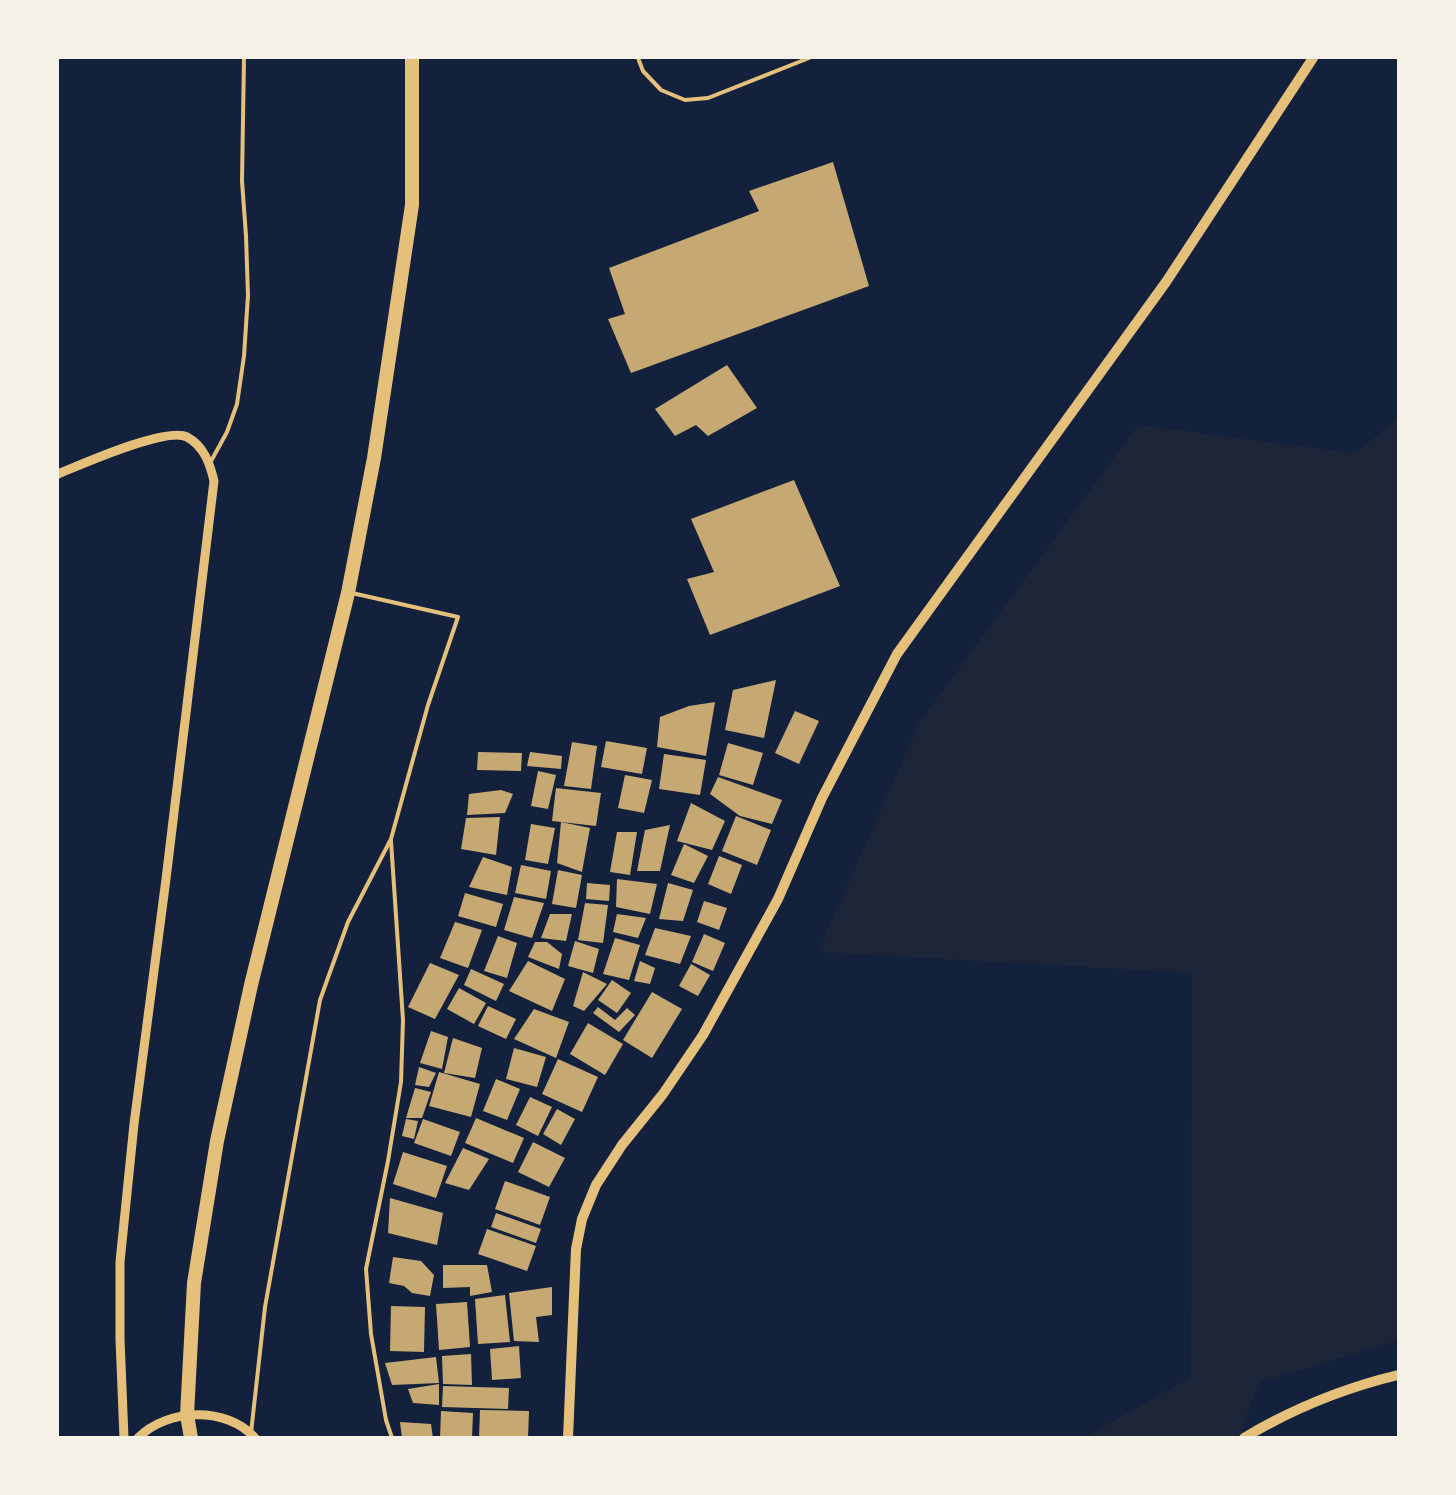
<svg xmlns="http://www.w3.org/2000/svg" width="1456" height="1495" font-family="Spectral,serif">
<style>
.green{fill:#1d2539}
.building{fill:#c6a872}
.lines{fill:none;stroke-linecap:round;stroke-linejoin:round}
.service{stroke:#e5c07b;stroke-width:4}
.tertiary{stroke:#e5c07b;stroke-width:9}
.secondary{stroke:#e5c07b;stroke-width:10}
.trunk{stroke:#e5c07b;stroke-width:14}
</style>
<rect width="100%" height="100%" fill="#14213d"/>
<path class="green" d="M1398,419V1341L1260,1382L1238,1437H1085L1191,1377L1192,973L818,952L919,723L1138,425L1355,453Z"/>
<g class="building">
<path d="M833,162L869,286L631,373L608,319L625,314L609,268L759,211L749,191Z"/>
<path d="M727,365L757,408L708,436L696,425L675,436L655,409Z"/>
<path d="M794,480L840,586L710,635L687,579L714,572L691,519Z"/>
<path d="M776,680L764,738L725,730L733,690Z"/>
<path d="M715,702L706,756L657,747L660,717L689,706Z"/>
<path d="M795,711L819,721L799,764L775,753Z"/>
<path d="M606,741L647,748L642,774L601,767Z"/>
<path d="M572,742L597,746L591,789L564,786Z"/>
<path d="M728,743L763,753L753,785L719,775Z"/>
<path d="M478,752L522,753L521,771L477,770Z"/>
<path d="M530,752L562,756L561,769L527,766Z"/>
<path d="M664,754L706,760L700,795L659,789Z"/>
<path d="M538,771L556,775L548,809L531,806Z"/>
<path d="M625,775L652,780L644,813L618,808Z"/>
<path d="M718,777L782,800L772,824L740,816L710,794Z"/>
<path d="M556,788L601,793L596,826L552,821Z"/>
<path d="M501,790L513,794L505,813L467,815L469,794Z"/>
<path d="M691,803L725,821L712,850L677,841Z"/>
<path d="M736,816L771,830L757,865L722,851Z"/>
<path d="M500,817L496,855L461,849L466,818Z"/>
<path d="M561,822L590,828L582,872L557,863Z"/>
<path d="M531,824L555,828L548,864L525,860Z"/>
<path d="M670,825L660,871H637L645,830Z"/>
<path d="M617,832H637L630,875L610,872Z"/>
<path d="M684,844L708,856L694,883L671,875Z"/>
<path d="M719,856L742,865L731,894L708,884Z"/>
<path d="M483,857L512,867L507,895L469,887Z"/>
<path d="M521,865L551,871L546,899L515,893Z"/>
<path d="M558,870L582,875L576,908L552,904Z"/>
<path d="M617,879L657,884L650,914L616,907Z"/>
<path d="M587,883L610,885L609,901L586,899Z"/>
<path d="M668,883L693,890L683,921L659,919Z"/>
<path d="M465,893L503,904L496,927L458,916Z"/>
<path d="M514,897L544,903L532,938L504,930Z"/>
<path d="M704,901L727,908L719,930L697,922Z"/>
<path d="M585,903L608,905L603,943L578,940Z"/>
<path d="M550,914H572L566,941L541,938Z"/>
<path d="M617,914L646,918L638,938L613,932Z"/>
<path d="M455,922L482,930L468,968L440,958Z"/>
<path d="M655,928L691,936L680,964L645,955Z"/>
<path d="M704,934L725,943L713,971L692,962Z"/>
<path d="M498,936L517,943L507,978L484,971Z"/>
<path d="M615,938L640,945L629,980L603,974Z"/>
<path d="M575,941L599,949L593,973L568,966Z"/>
<path d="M535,942H547L562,954L559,969L528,957Z"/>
<path d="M528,961L565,979L552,1011L509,991Z"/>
<path d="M640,961L655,968L650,984L634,981Z"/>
<path d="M430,963L459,975L435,1019L408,1007Z"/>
<path d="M691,964L710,975L698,996L679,986Z"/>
<path d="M471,969L504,984L496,1001L464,985Z"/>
<path d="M583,972L607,984L584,1011L573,1006Z"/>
<path d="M612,980L631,993L617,1013L598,1000Z"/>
<path d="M459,988L486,1003L474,1024L447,1009Z"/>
<path d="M652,992L682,1009L652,1058L623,1040Z"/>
<path d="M488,1006L516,1019L506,1039L478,1026Z"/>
<path d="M598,1007L615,1020L627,1008L635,1015L619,1032L593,1013Z"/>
<path d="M534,1009L569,1022L556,1058L514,1039Z"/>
<path d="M588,1023L623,1044L605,1075L570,1054Z"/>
<path d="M431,1031L448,1037L442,1069L420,1063Z"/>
<path d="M453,1038L482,1048L475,1078L444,1073Z"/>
<path d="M514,1048L546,1057L537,1087L506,1079Z"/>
<path d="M558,1059L598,1077L582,1112L542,1094Z"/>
<path d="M419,1067L436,1073L429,1087L415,1085Z"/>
<path d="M439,1072L480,1084L471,1117L429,1106Z"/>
<path d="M496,1079L520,1089L507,1120L483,1111Z"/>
<path d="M415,1088L431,1092L422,1118H406Z"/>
<path d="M530,1097L552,1107L538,1136L516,1125Z"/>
<path d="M557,1109L575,1119L561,1145L543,1134Z"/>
<path d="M476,1118L524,1138L513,1163L465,1143Z"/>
<path d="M406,1119L418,1121L414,1139L402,1136Z"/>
<path d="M423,1119L460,1132L451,1156L414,1143Z"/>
<path d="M533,1142L565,1158L549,1187L518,1172Z"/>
<path d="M463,1148L489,1159L469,1190L445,1183Z"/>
<path d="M403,1152L447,1166L436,1198L393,1184Z"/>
<path d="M505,1181L550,1197L540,1225L495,1209Z"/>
<path d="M390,1198L443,1213L437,1245L388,1233Z"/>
<path d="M496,1213L541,1229L536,1243L491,1227Z"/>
<path d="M487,1229L536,1246L527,1271L478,1254Z"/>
<path d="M393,1257L421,1261L434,1275L430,1296L412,1293L404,1286L389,1283Z"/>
<path d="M443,1265H487L492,1292L470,1296V1287L443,1288Z"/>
<path d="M552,1287V1315L536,1317L539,1342L514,1341L509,1293Z"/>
<path d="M505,1295L510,1342L478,1344L475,1299Z"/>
<path d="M467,1302L470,1347L439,1350L436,1304Z"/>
<path d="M391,1306L425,1307L424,1352L390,1351Z"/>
<path d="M519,1346L521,1378L492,1380L490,1349Z"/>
<path d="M471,1354L472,1385L443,1384L442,1356Z"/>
<path d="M436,1357L439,1383L392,1385L385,1363Z"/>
<path d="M439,1384V1405L413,1403L408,1389Z"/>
<path d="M443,1386L509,1388L508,1409L442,1407Z"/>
<path d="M480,1410L529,1411L528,1438H479Z"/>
<path d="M441,1411L473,1413L472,1438H440Z"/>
<path d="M400,1422L431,1424L433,1438H402Z"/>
</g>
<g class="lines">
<g class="service">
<path d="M638,58L643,71L661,90L685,100L708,98L809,58"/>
<path d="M210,463L227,432L237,404L244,356L248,295L246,236L242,181L244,58"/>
<path d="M391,841L403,1020L401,1082L388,1161L366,1269L371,1334L386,1420L392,1438"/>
<path d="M251,1433L265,1307L320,1000L348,922L391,839L428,705L458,617L352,593"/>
</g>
<g class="tertiary">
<path d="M58,474C80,465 167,426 187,437C204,446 210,464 214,481L166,879L134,1124L120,1262V1339L124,1438"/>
<path d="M138,1438C167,1408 227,1406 255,1438"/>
</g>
<g class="secondary">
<path d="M568,1438L576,1249L582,1219L596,1185L622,1145L663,1094L703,1035L778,899L822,798L897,654L1166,282L1313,58"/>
<path d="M1244,1438C1292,1409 1344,1388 1398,1375"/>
</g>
<path class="trunk" d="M191,1438L187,1415L194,1283L217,1141L251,985L348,593L374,458L412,205V58"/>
</g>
<rect width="1456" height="1495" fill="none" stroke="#f6f1e7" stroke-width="118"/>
</svg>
